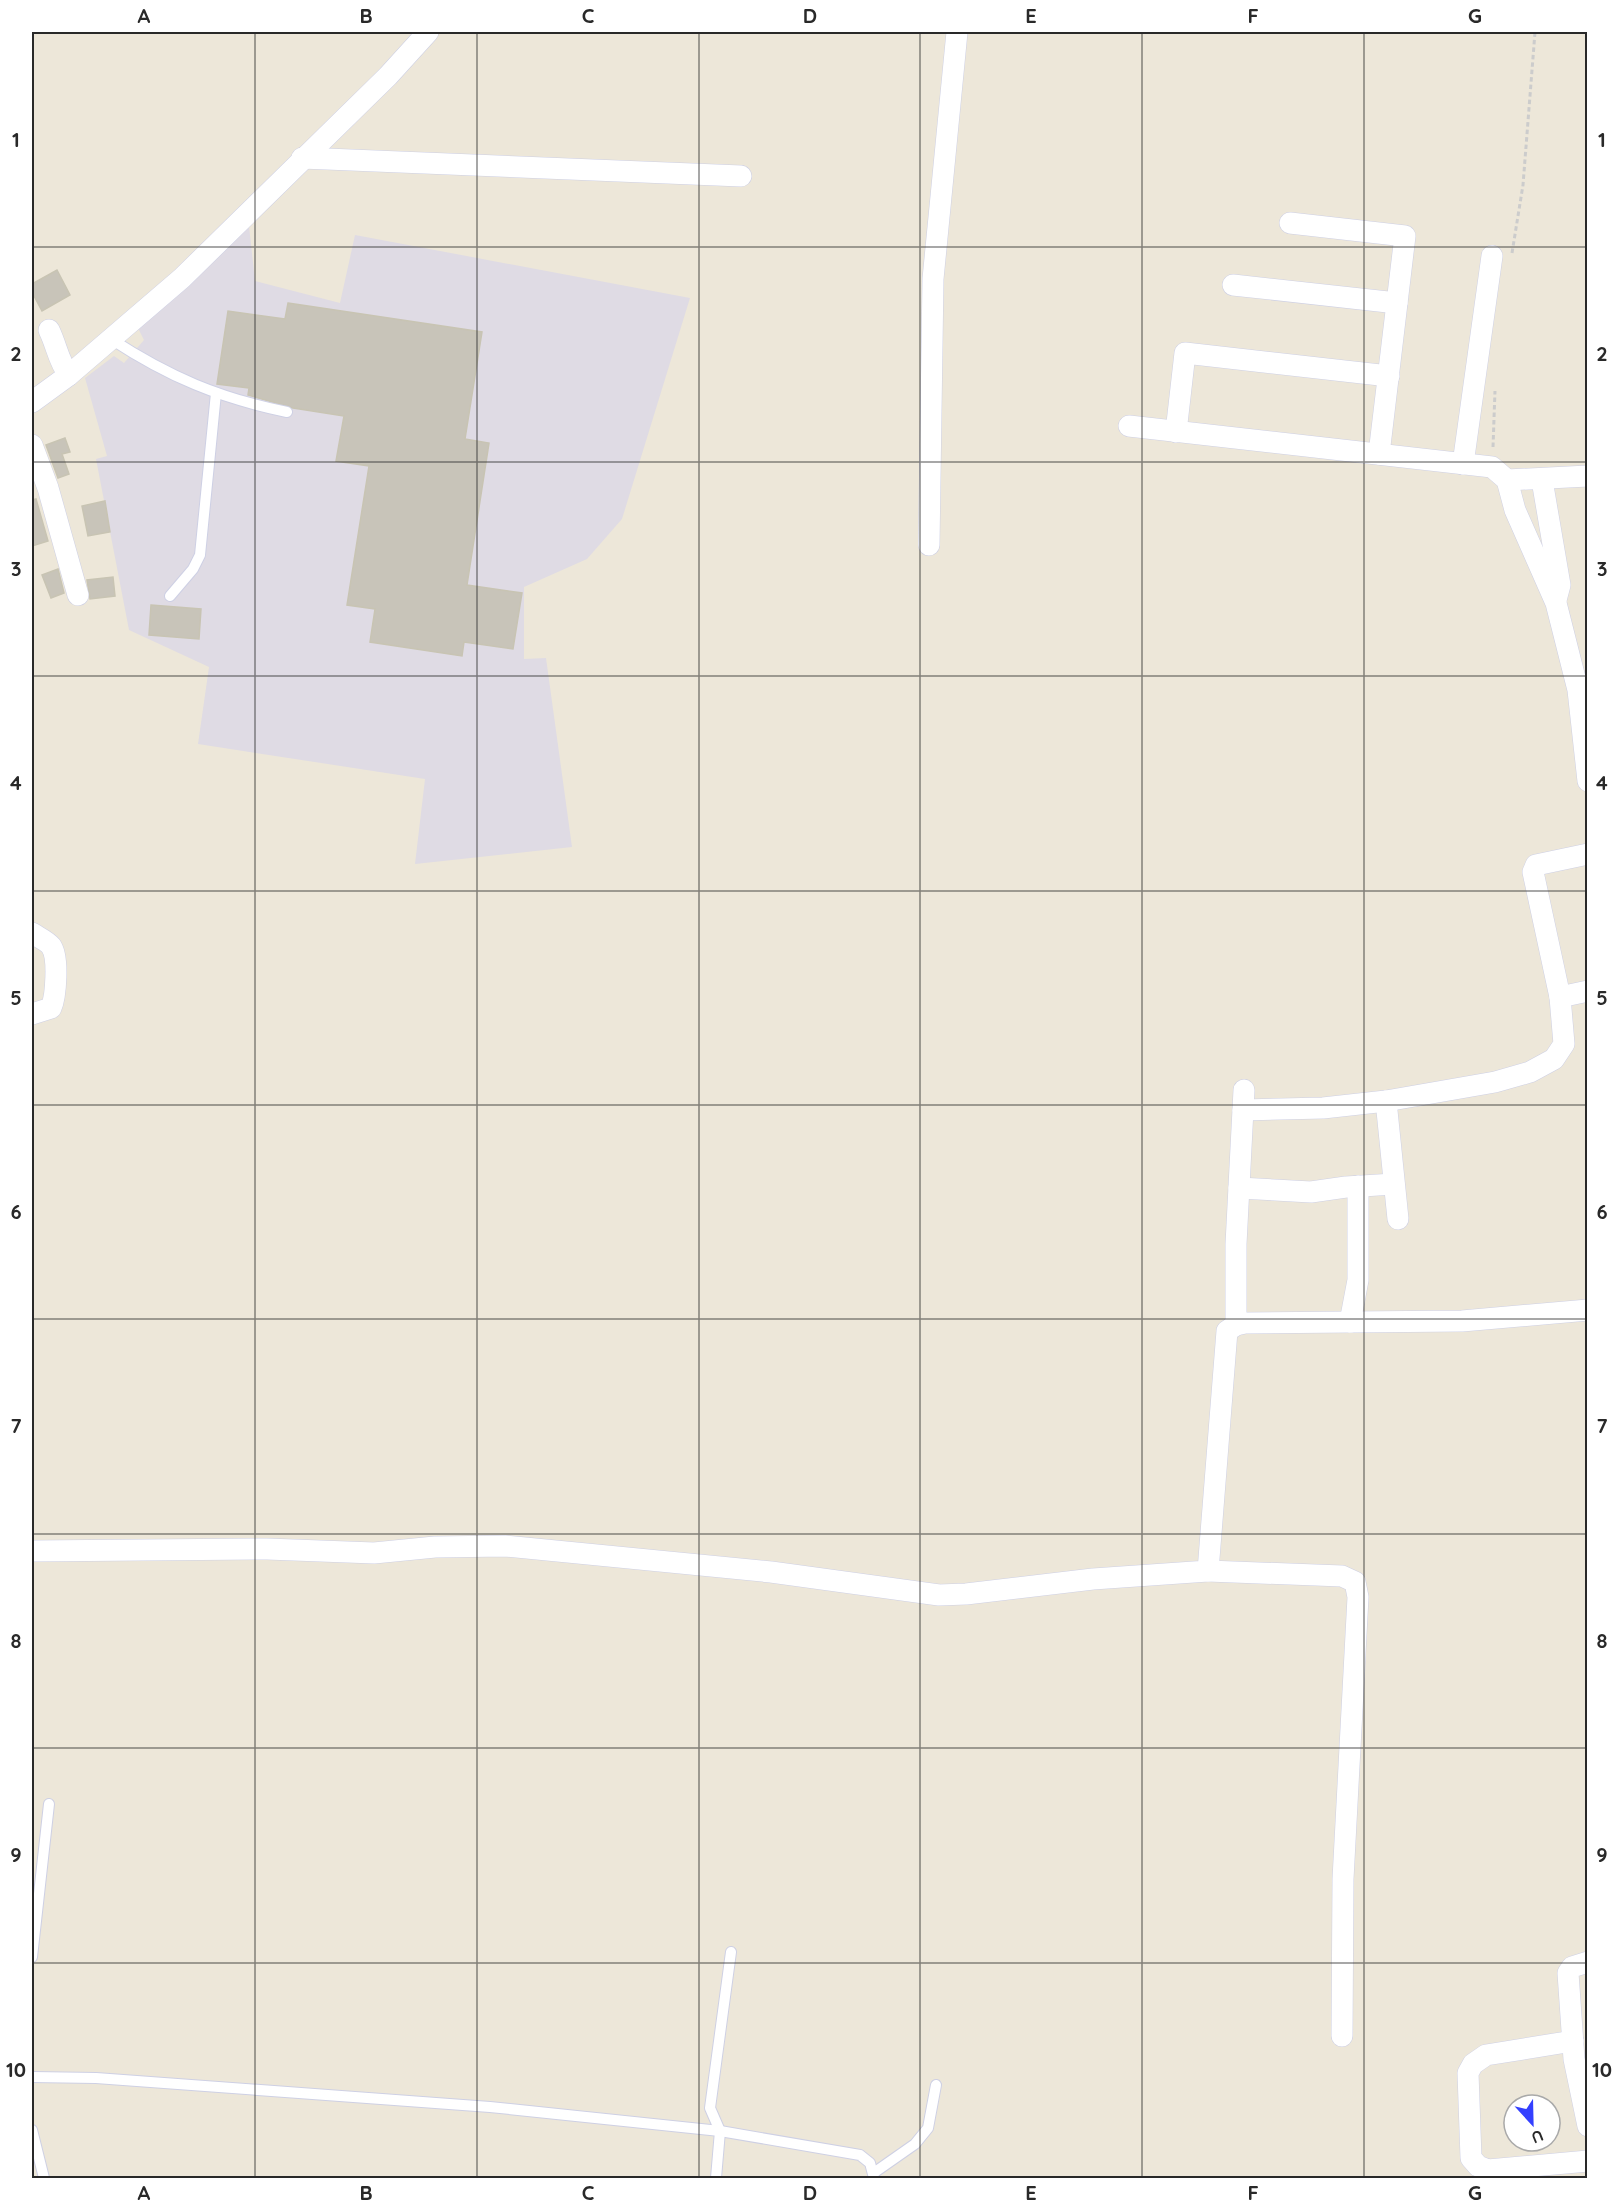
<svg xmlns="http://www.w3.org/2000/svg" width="1619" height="2210" font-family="Quicksand,sans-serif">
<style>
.industrial{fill:#dfdbe4}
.building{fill:#c8c4b9;stroke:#c8c4b3;stroke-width:1.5}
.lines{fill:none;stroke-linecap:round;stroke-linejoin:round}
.service-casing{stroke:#ced0e4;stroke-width:12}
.minor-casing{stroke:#ced0e4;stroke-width:22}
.path{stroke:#ccc;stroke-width:3;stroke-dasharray:4.5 3;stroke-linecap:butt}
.service{stroke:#fff;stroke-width:10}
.minor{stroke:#fff;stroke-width:21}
.grid{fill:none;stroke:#292929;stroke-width:1.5;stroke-opacity:0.55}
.neatline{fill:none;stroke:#292929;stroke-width:2}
.grid-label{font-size:20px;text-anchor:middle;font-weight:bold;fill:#292929}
</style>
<rect width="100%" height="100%" fill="#ede7d9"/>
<path class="industrial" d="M249,226L255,281L340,303L355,235L690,298L622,519L587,559L524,587V659L546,658L572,847L415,864L425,779L198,744L209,667L129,630L96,459L107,456L85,378L114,356L124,363L144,340L138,328Z"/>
<g class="building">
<path d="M57,270L70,295L42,311L32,292V284Z"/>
<path d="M288,303L482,332L465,439L489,443L467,585L522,593L513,649L464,642L462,656L370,642L375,609L347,605L369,466L336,461L344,416L293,408L248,395L249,388L217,384L228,311L285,319Z"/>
<path d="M65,438L70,452L62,454L69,474L58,478L46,445Z"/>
<path d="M36,499L48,541L32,546V500Z"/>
<path d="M105,501L110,532L88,536L82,506Z"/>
<path d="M58,569L64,593L51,598L42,575Z"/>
<path d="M113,577L115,596L90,599L87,580Z"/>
<path d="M151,605L201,609L199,639L149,635Z"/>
</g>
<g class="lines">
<g class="service-casing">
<g id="service">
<path d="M111,339C169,377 219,398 287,412"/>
<path d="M170,596L193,569L200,555L216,393"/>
<path d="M32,1957L49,1804"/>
<path d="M32,2077L96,2078L490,2107L720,2131L860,2155L870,2163L874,2178"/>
<path d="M32,2130L44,2178"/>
<path d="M875,2172L915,2144L928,2128L936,2085"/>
<path d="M716,2178L720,2131L710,2108L731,1952"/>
</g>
</g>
<g class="minor-casing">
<g id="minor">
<path d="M302,158L741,176"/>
<path d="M1290,223L1405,236L1379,454"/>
<path d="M1233,285L1397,303"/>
<path d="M49,330C57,346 58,361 69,375"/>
<path d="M32,402L69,375L182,278L388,76L428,32"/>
<path d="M1129,426L1492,467L1507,480L1515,510L1556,603L1578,690L1588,781"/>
<path d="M1176,432L1185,353L1389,376"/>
<path d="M32,445L48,488L78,595"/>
<path d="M1463,464L1492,256"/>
<path d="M1507,480L1588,476"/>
<path d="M1542,480L1560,585L1556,600"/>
<path d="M929,545L933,279L957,32"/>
<path d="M32,933C38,937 47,941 51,946C59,957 56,997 51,1008L32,1014"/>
<path d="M1560,997L1533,872L1536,865L1588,854"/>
<path d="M1386,1101L1398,1219"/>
<path d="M1243,1110L1323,1108L1386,1101L1495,1082L1530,1072L1554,1059L1564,1044L1560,997L1588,991"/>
<path d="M1239,1188L1311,1192L1346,1187L1394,1184"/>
<path d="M1350,1322L1358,1280V1186"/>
<path d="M1236,1325V1244L1244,1090"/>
<path d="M32,1551L267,1549L374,1553L435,1547L505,1546L771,1572L939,1595L966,1594L1093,1579L1208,1571L1227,1331L1236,1325L1245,1323L1462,1321L1588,1310"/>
<path d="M1208,1571L1342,1576L1355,1582L1358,1597L1343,1879L1342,2036"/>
<path d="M1588,1962L1572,1967L1568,1973L1574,2059L1588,2126"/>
<path d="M1573,2041L1486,2055L1473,2064L1468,2073L1471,2158L1478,2166L1488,2170L1588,2161"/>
</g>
</g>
<g class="path">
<path d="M1512,253L1523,185L1535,32"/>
<path d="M1493,447L1495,391"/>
</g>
<use href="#service" class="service"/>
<use href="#minor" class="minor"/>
</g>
<path class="grid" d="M255,32V2178M477,32V2178M699,32V2178M920,32V2178M1142,32V2178M1364,32V2178M32,247H1588M32,462H1588M32,676H1588M32,891H1588M32,1105H1588M32,1319H1588M32,1534H1588M32,1748H1588M32,1963H1588"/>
<rect width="1619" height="2210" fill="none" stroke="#ffffff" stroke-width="66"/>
<g transform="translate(1532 2123) rotate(158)"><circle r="28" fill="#ffffff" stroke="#a9a9a9" stroke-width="1.5"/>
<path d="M0-4.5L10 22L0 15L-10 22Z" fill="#3440ff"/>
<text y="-9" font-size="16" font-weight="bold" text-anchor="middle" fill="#292929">U</text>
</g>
<rect x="33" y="33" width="1553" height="2144" class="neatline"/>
<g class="grid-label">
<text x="144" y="23">A</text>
<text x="366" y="23">B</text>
<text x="588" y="23">C</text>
<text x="810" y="23">D</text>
<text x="1031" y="23">E</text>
<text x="1253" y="23">F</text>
<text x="1475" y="23">G</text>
<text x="16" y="147">1</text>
<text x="1602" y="147">1</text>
<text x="16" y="361">2</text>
<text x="1602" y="361">2</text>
<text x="16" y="576">3</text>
<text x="1602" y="576">3</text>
<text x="16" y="790">4</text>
<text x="1602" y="790">4</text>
<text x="16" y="1005">5</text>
<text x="1602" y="1005">5</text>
<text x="16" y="1219">6</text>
<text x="1602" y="1219">6</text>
<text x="16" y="1433">7</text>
<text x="1602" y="1433">7</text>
<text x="16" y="1648">8</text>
<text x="1602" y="1648">8</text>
<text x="16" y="1862">9</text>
<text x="1602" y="1862">9</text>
<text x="16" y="2077">10</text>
<text x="1602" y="2077">10</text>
<text x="144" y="2200">A</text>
<text x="366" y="2200">B</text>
<text x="588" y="2200">C</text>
<text x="810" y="2200">D</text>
<text x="1031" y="2200">E</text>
<text x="1253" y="2200">F</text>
<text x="1475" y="2200">G</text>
</g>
</svg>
